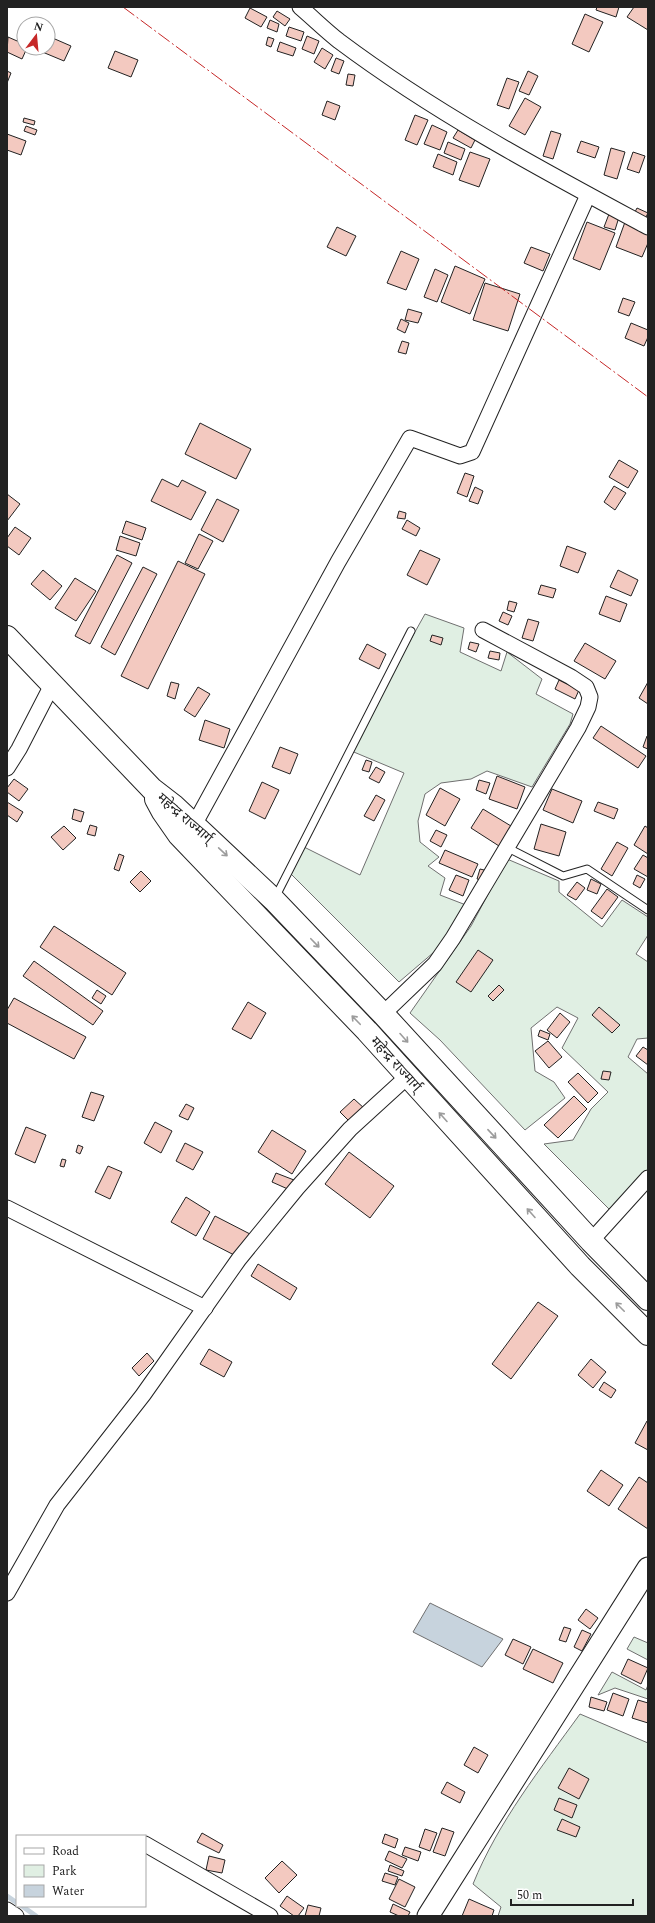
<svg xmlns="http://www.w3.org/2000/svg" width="655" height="1923" font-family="Spectral,'Noto Sans Devanagari',serif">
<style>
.green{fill:#e0efe3;stroke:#6f6f6f}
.water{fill:#c7d3dd;stroke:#6f6f6f}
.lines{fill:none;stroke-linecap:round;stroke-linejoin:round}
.stream{stroke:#c7d3dd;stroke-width:5}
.building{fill:#f3c9c0;stroke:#222}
.lane-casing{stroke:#222;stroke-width:9}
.street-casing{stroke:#222;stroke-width:17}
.secondary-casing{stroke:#222;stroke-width:23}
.highway-casing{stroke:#222;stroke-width:24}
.lane{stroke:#fff;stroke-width:7}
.street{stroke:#fff;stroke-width:15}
.secondary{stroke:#fff;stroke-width:21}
.highway{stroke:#fff;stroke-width:22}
.power{stroke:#c62828;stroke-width:1;stroke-dasharray:14 3 2 3;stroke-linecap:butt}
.oneway{stroke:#9c9c9c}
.labels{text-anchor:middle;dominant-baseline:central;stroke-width:3;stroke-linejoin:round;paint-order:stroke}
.street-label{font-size:14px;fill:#222;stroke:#fff}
</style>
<rect width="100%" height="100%" fill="#fff"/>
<g class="green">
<path d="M425,614L464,628L460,652L501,671L507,652L542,679L536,694L573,714L570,724L532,787L487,771L471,779L441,783L425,794L418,821L420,842L439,857L428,866L445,878L440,895L466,905L447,941L399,982L290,873L304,847L360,875L404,773L349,750Z"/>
<path d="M507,859L559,881V892L602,927L622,900L648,917V935L636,954L648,962V1038L637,1039L628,1057L648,1074V1171L609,1209L544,1144L573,1140L591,1109L608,1092L562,1048L578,1018L557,1007L531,1028L535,1071L554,1082L565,1098L525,1130L440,1040L410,1013L471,926Z"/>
<path d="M634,1637L648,1643V1660L627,1649Z"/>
<path d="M612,1672L646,1690L648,1685V1699L615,1688L598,1695Z"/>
<path d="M580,1714L648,1743V1916H498L501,1907L473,1884C498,1822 541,1768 580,1714Z"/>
</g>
<path class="water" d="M430,1603L503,1639L482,1667L413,1632Z"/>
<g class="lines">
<g class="stream">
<path d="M7,1896L17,1903"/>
<path d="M22,1906L36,1916"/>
</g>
</g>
<g class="building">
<path d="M597,7H619L616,17L596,10Z"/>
<path d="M634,7H648V30L627,17Z"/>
<path d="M250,8L267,17L261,27L245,18Z"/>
<path d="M277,11L290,19L285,26L273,17Z"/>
<path d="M585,14L603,22L589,52L572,44Z"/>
<path d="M270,20L279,24L277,32L267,28Z"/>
<path d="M289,27L304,32L301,41L286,36Z"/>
<path d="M48,36L71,46L64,61L40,51L42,48H48Z"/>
<path d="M307,36L319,41L314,54L302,49Z"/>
<path d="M8,37L24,44V48H27L22,59L7,52Z"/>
<path d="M268,37L274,39L271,47L266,45Z"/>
<path d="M280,42L296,48L293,56L277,51Z"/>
<path d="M322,48L333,55L325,69L314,62Z"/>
<path d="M115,51L138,60L131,77L108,68Z"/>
<path d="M336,58L344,61L339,74L331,71Z"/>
<path d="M7,71L11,73L7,83Z"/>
<path d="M528,71L538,76L529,95L519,91Z"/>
<path d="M348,74L355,75L353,86L346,85Z"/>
<path d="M507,78L519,82L509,109L497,105Z"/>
<path d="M525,98L541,107L525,135L509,126Z"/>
<path d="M327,101L340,106L335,120L322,115Z"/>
<path d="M415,115L428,120L417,145L405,140Z"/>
<path d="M24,118L35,121L34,125L23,122Z"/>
<path d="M432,125L447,132L440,150L424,144Z"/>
<path d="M26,126L37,130L35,135L24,131Z"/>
<path d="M458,130L475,140L471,148L453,138Z"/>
<path d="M551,131L561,134L553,159L543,156Z"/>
<path d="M7,134L26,141L21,155L7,150Z"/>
<path d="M581,141L599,147L595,158L577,152Z"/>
<path d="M448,142L465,149L461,160L444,153Z"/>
<path d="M611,148L625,152L617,179L604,175Z"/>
<path d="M470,152L490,159L479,187L459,180Z"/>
<path d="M633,152L645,156L639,173L627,169Z"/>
<path d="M438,154L457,162L453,175L433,167Z"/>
<path d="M637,208L648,213L644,221L633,216Z"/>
<path d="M609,214L619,217L615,230L604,227Z"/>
<path d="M587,222L615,233L600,270L573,259Z"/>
<path d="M625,222L648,231V243L642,257L616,247Z"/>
<path d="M337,227L356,236L346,256L327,247Z"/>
<path d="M531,247L550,254L543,271L524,263Z"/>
<path d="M401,251L419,259L406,290L387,283Z"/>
<path d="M455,266L485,279L470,314L441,302Z"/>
<path d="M435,269L448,275L437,302L424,297Z"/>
<path d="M485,283L520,294L508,331L473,320Z"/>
<path d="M623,298L635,302L629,316L618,312Z"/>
<path d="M408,309L422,313L418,323L405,320Z"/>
<path d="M401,319L409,323L405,333L397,329Z"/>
<path d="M631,323L648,330V337L644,346L625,338Z"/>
<path d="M402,341L409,343L406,354L398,352Z"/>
<path d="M200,423L251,449L236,479L185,454Z"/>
<path d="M619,460L638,471L628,488L609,477Z"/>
<path d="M465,473L474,476L467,497L457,493Z"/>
<path d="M162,479L178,487L182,480L206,492L191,520L151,501Z"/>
<path d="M614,486L626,493L615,510L604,502Z"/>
<path d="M475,487L483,491L478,504L469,501Z"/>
<path d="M7,494L20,504L7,521Z"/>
<path d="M217,499L239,510L223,542L201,530Z"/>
<path d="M399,511L406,513L405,519L397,518Z"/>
<path d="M407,520L420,528L416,536L402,529Z"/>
<path d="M126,521L146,528L142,540L122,533Z"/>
<path d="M15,527L31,538L19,555L7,546V538Z"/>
<path d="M199,534L213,541L198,569L185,563Z"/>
<path d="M120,536L140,543L136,556L116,550Z"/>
<path d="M567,546L586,553L578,573L560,566Z"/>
<path d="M420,550L440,559L427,585L407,575Z"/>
<path d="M117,555L132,563L90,644L75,636Z"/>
<path d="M178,561L205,574L148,689L121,676Z"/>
<path d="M143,567L157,574L115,655L101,647Z"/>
<path d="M43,570L62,586L50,600L31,584Z"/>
<path d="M618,570L638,580L631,596L610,587Z"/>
<path d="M75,578L96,591L76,621L55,608Z"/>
<path d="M541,585L556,589L553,598L538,594Z"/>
<path d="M606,596L627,604L620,622L599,614Z"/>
<path d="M509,601L517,603L514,612L507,610Z"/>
<path d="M503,612L512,616L508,625L499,621Z"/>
<path d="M528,619L539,622L533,641L522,638Z"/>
<path d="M432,635L443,638L441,645L430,641Z"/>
<path d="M470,642L479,644L476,652L468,649Z"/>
<path d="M585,643L616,661L605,679L574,661Z"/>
<path d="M367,644L386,654L379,669L359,659Z"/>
<path d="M490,651L500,653L499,660L488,658Z"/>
<path d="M559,680L579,690L575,699L555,689Z"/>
<path d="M171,682L179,684L175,699L167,696Z"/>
<path d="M648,682V704L639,698Z"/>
<path d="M198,687L210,694L195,717L184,710Z"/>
<path d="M205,720L230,729L224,748L199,740Z"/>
<path d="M601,726L646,756L638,768L593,738Z"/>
<path d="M647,736H648V749L643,747Z"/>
<path d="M280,747L298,754L290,774L272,767Z"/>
<path d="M366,760L372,762L369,772L362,770Z"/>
<path d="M376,767L385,772L379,783L369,778Z"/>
<path d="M497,776L525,787L517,809L489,799Z"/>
<path d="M14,779L28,789L19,801L7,792V788Z"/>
<path d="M479,780L490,783L486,794L476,790Z"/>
<path d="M262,782L279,790L265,819L249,811Z"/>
<path d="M440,788L460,799L445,826L426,815Z"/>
<path d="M552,789L582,801L573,823L543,810Z"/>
<path d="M376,795L385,800L374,821L364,816Z"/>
<path d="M7,802L23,812L17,822L7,815Z"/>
<path d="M598,802L618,809L614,819L594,811Z"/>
<path d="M74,809L84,812L81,822L72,819Z"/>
<path d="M483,809L511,826L499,846L471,828Z"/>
<path d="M541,824L566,832L559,856L534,849Z"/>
<path d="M90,825L97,827L95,836L87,834Z"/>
<path d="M64,826L76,838L63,850L51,837Z"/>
<path d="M645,826L648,828V854L634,845Z"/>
<path d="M436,830L447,835L441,847L430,841Z"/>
<path d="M617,842L628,848L612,876L601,869Z"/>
<path d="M445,850L478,864L472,877L439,863Z"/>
<path d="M119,854L124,856L119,871L114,869Z"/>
<path d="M643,855L648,858V877L634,869Z"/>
<path d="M480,869L488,871L486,881L477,879Z"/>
<path d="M141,871L151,881L140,892L130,882Z"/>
<path d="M456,875L469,880L463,896L449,890Z"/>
<path d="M637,875L645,879L640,888L633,884Z"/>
<path d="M591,879L601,884L597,894L587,890Z"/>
<path d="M577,882L585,888L576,900L567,895Z"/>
<path d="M607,889L618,897L602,919L591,911Z"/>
<path d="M54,926L126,973L112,995L40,947Z"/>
<path d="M478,950L493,960L471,992L456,982Z"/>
<path d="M34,961L103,1011L93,1025L23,976Z"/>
<path d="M499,985L504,990L493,1001L488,996Z"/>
<path d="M97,990L106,996L101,1004L92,998Z"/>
<path d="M14,998L86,1037L74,1059L7,1023V1010Z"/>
<path d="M248,1002L266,1013L251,1039L232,1029Z"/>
<path d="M599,1007L620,1025L612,1033L592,1015Z"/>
<path d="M560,1013L570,1022L557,1038L547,1030Z"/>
<path d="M540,1030L550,1034L548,1040L538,1036Z"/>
<path d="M548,1041L562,1057L549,1068L535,1051Z"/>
<path d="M643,1047L648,1050V1065L636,1056Z"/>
<path d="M603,1071L611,1072L609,1080L601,1079Z"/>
<path d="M578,1073L598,1093L588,1103L568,1082Z"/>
<path d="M91,1092L104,1096L94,1121L82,1117Z"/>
<path d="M574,1096L587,1109L558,1138L544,1125Z"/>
<path d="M354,1099L365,1109L351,1123L340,1112Z"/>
<path d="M186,1104L194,1108L188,1120L179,1116Z"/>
<path d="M155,1122L172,1131L161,1153L144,1143Z"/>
<path d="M26,1127L46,1135L35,1163L15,1154Z"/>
<path d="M272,1130L306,1151L292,1174L258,1152Z"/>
<path d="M185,1143L203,1152L193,1170L176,1161Z"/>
<path d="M78,1145L83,1147L80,1154L76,1152Z"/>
<path d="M349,1152L394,1186L370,1218L325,1184Z"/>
<path d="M62,1159L66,1160L64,1167L60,1166Z"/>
<path d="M108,1166L122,1172L110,1199L95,1192Z"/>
<path d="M276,1173L294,1180L290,1190L272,1182Z"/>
<path d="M186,1197L210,1212L196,1236L171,1222Z"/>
<path d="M215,1216L250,1234L238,1257L203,1239Z"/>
<path d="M258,1264L297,1288L290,1300L251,1276Z"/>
<path d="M538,1302L558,1316L511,1379L492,1364Z"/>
<path d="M209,1349L232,1362L224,1377L200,1364Z"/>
<path d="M147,1353L154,1361L139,1376L132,1368Z"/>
<path d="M591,1359L606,1372L593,1388L578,1375Z"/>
<path d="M604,1382L616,1390L611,1398L599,1390Z"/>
<path d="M647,1421L648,1422V1450L635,1443Z"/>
<path d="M601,1470L623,1485L609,1506L587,1491Z"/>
<path d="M639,1477L648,1483V1529L618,1509Z"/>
<path d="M586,1609L598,1618L590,1629L578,1620Z"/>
<path d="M564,1627L571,1629L566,1642L559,1640Z"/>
<path d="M582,1630L591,1634L582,1651L574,1647Z"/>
<path d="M513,1639L531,1647L523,1664L505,1655Z"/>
<path d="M533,1649L563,1663L553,1683L523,1669Z"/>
<path d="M628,1659L648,1668L641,1684L621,1674Z"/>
<path d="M613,1693L629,1699L623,1716L607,1710Z"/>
<path d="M591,1697L607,1702L604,1711L589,1707Z"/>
<path d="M638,1700L648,1703V1723L632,1718Z"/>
<path d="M474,1747L488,1755L478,1773L464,1765Z"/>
<path d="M569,1768L589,1779L579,1799L558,1788Z"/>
<path d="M447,1782L465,1792L460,1803L441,1793Z"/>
<path d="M559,1798L577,1805L572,1818L554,1810Z"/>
<path d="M562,1819L580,1827L576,1837L557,1830Z"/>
<path d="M442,1828L454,1832L445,1856L433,1852Z"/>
<path d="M425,1829L437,1833L430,1851L419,1847Z"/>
<path d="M202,1833L223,1845L219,1853L197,1842Z"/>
<path d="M385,1834L398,1839L395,1848L382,1843Z"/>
<path d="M405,1847L421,1852L418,1861L402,1855Z"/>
<path d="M389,1851L407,1859L402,1868L385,1860Z"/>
<path d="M209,1856L225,1860L222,1873L206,1870Z"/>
<path d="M282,1861L297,1875L279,1893L265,1878Z"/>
<path d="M390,1865L404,1871L402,1876L388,1871Z"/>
<path d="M385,1873L398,1877L395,1885L382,1881Z"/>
<path d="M399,1879L415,1887L405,1907L389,1899Z"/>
<path d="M287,1896L304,1908L298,1916H294L280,1906Z"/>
<path d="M469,1899L494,1910L492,1916H462Z"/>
<path d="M393,1904L410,1912L408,1916H399L390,1912Z"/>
<path d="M308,1905L321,1908L319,1916H305Z"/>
</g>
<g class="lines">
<g class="lane-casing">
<g id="lane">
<path d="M506,847L563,876L587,869L648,910"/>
<path d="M275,898L411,631"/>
</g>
</g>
<g class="street-casing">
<g id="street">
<path d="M300,7C313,18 325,30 339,41C435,113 542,170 648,227"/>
<path d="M7,768L19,749L52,685"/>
<path d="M194,825L338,562L410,438L460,456L472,452L588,195"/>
<path d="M383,1014L435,964L453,938L578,728L588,707L590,697L586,687L571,677L483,630"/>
<path d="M7,1208L205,1308"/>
<path d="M591,1241L648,1178"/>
<path d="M7,1593L57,1505L143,1395L239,1259L297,1188L350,1129L407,1077"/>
<path d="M145,1844L270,1916"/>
<path d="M7,1910L16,1916"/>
</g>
</g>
<g class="secondary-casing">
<path id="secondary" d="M428,1916L648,1568"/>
</g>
<g class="highway-casing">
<g id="highway">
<path d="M7,637L152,789L174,806L274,900L383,1014L591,1241L648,1299"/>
<path d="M156,799L163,812L179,835L367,1031L580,1266L648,1334"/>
</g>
</g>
<use href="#lane" class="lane"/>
<use href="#street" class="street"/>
<use href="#secondary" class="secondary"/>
<use href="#highway" class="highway"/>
<path class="power" d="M123,7L648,397"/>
</g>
<defs><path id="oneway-shaft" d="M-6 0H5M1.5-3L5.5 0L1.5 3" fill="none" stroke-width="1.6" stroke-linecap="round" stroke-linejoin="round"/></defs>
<g class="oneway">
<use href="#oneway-shaft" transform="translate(223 852) rotate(43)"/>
<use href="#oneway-shaft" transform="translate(315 943) rotate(46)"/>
<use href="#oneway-shaft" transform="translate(356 1020) rotate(-134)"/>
<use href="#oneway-shaft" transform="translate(404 1038) rotate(48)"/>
<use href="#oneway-shaft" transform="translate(443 1117) rotate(-132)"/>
<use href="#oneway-shaft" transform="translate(492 1134) rotate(47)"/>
<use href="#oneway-shaft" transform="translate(531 1213) rotate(-132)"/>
<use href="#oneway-shaft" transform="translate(620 1307) rotate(-135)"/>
</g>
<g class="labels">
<g class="street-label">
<text transform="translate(185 818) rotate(41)">महेन्द्र राज्मार्ग्</text>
<text transform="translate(396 1064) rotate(48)">महेन्द्र राज्मार्ग्</text>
</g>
</g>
<rect width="655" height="1923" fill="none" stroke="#222222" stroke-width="16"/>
<rect x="16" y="1835" width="130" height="72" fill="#ffffff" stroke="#a7a7a7"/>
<rect x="24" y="1848" width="20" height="6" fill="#ffffff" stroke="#a7a7a7"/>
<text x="52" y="1855" font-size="12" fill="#222222">Road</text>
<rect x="24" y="1865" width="20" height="12" fill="#e0efe3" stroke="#a7a7a7"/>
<text x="52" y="1875" font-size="12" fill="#222222">Park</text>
<rect x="24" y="1885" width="20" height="12" fill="#c7d3dd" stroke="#a7a7a7"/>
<text x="52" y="1895" font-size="12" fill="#222222">Water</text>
<g transform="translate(36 36) rotate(16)"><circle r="19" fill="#ffffff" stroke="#a7a7a7"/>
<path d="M0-3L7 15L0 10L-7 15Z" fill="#c62828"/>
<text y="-6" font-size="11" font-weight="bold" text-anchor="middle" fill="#222222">N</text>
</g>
<path d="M511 1899v6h122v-6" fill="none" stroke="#222222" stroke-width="2"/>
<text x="517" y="1899" font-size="12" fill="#222222" stroke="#ffffff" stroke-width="3" paint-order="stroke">50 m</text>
</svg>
